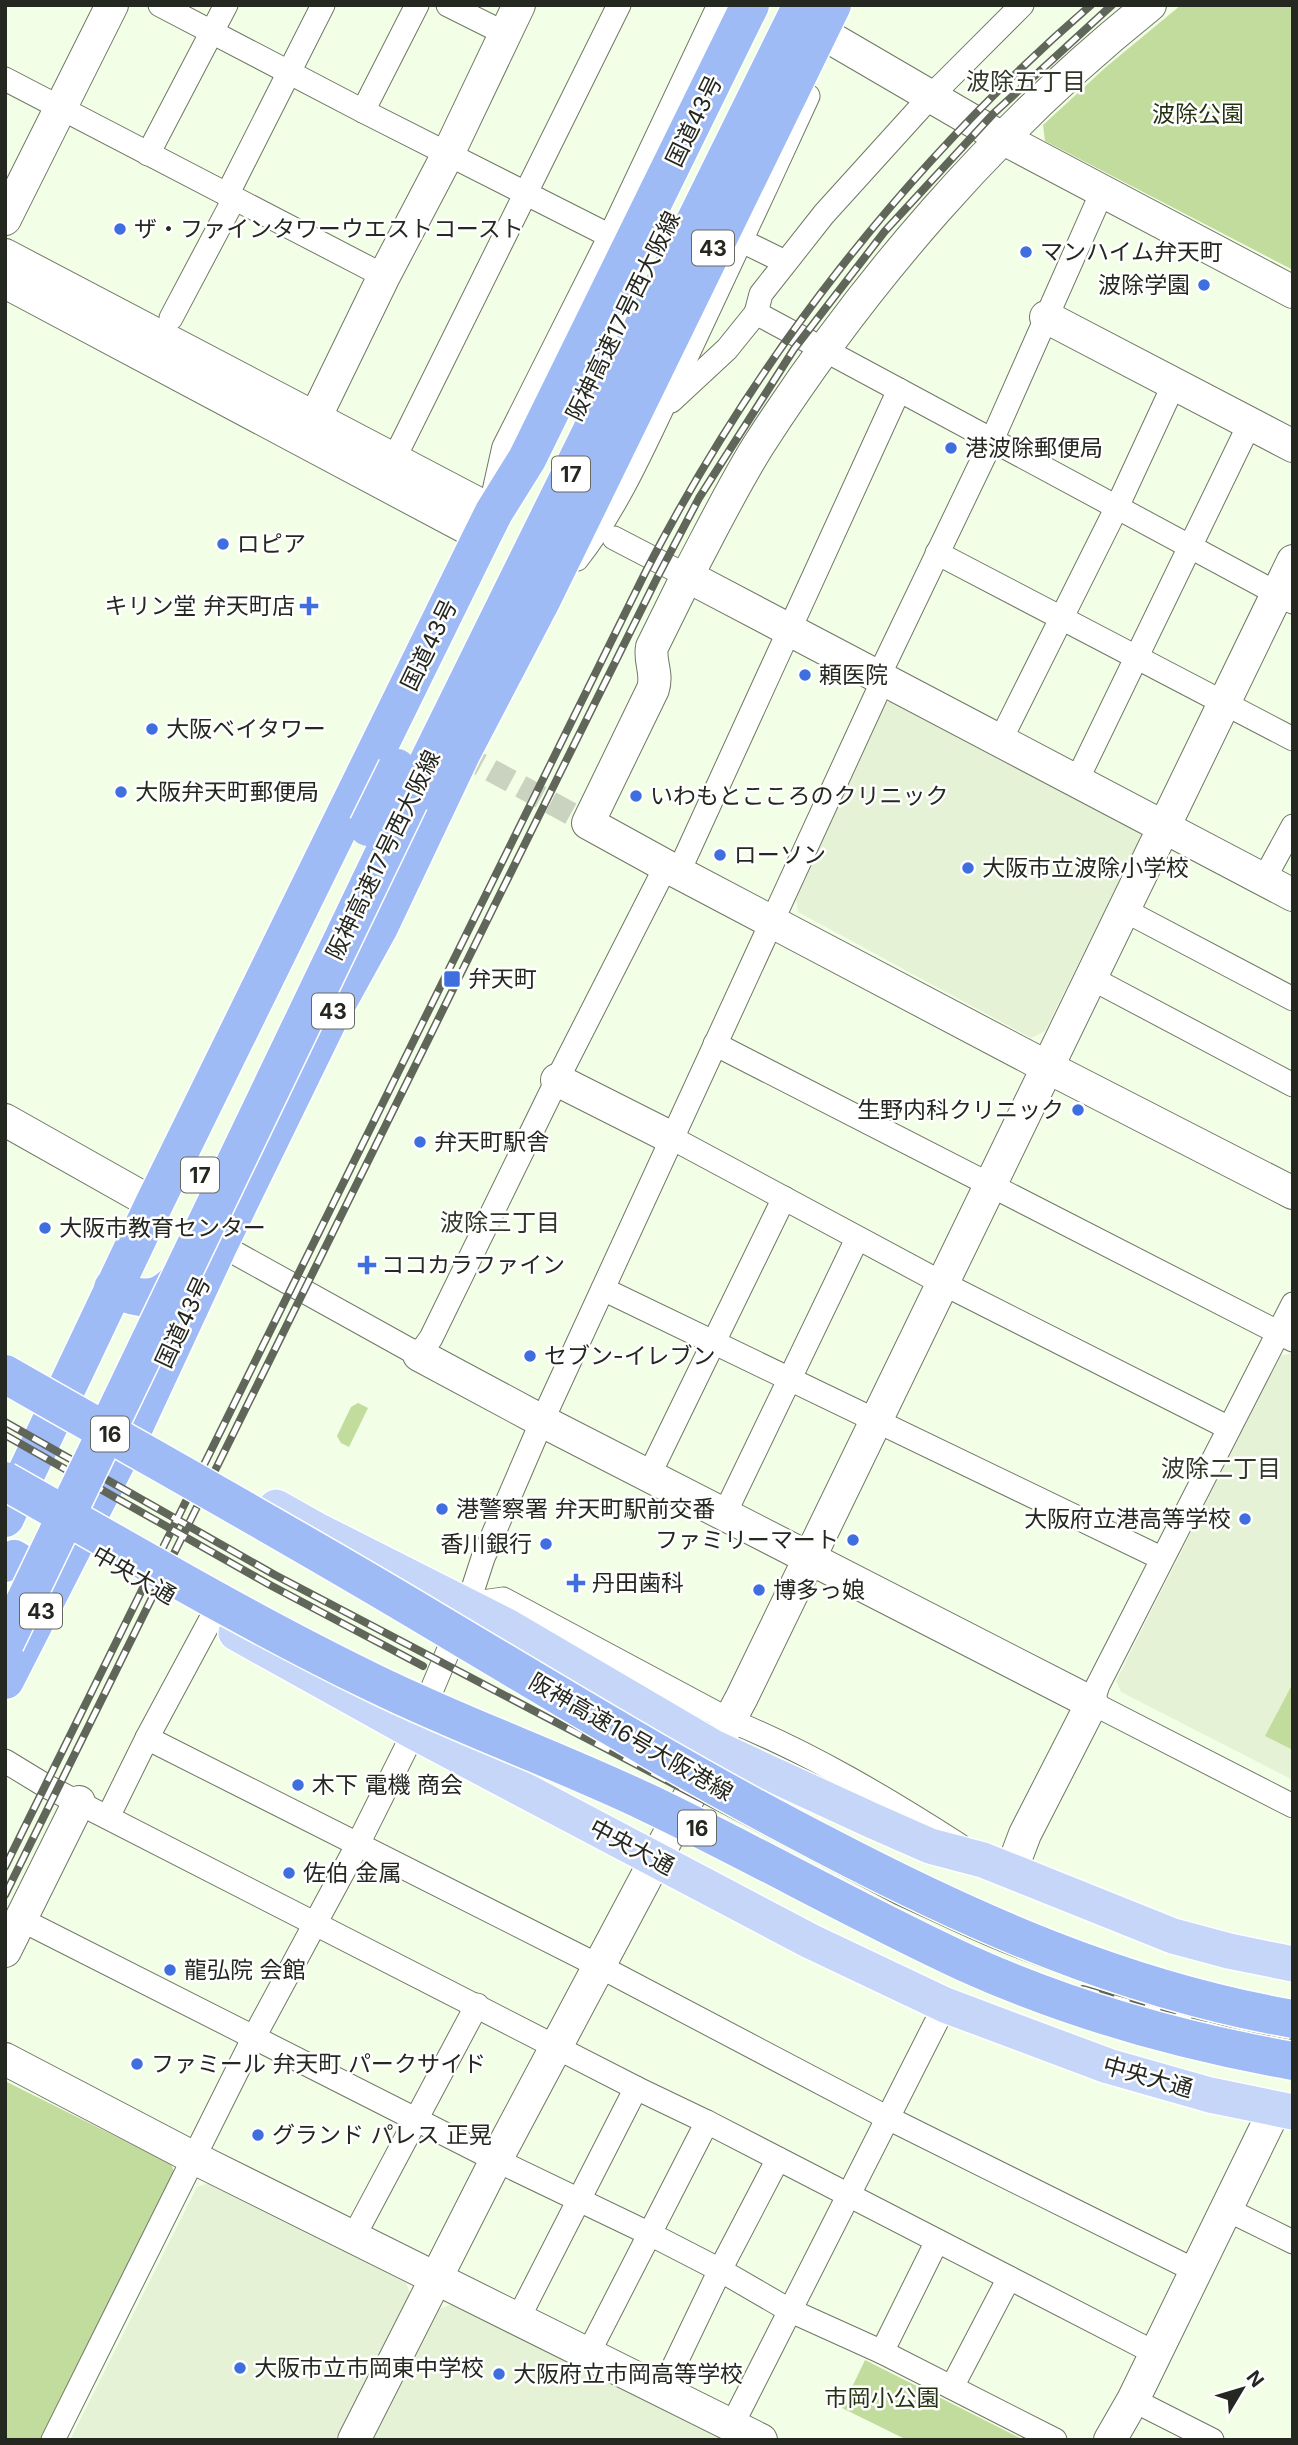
<svg xmlns="http://www.w3.org/2000/svg" width="1298" height="2445" font-family="Inter,'Noto Sans JP',sans-serif">
<style>
.built{fill:#e5f2d5}
.green{fill:#c1dc9d}
.lines{fill:none;stroke-linecap:round;stroke-linejoin:round}
.street-tunnel{stroke:#cad3bf;stroke-width:23;stroke-dasharray:23 11;stroke-linecap:butt}
.street-casing{stroke:#6f7865;stroke-width:25}
.secondary-casing{stroke:#6f7865;stroke-width:34}
.primary-casing{stroke:#fff;stroke-width:38}
.highway-casing{stroke:#fff;stroke-width:41}
.street{stroke:#fff;stroke-width:23}
.secondary{stroke:#fff;stroke-width:32}
.primary{stroke:#c5d6f9;stroke-width:35}
.highway{stroke:#9fbbf5;stroke-width:38}
.rail-casing{stroke:#61665a;stroke-width:8}
.rail{stroke:#fff;stroke-width:5;stroke-dasharray:16;stroke-linecap:butt}
.highway-bridge-casing{stroke:#fff;stroke-width:41;stroke-linecap:butt}
.highway-bridge{stroke:#9fbbf5;stroke-width:38}
.poi-dot{fill:#3f6fdf;stroke:#fff;stroke-width:2.5}
.labels{text-anchor:middle;dominant-baseline:central;stroke-width:5;stroke-linejoin:round;paint-order:stroke}
.shield{fill:#fff;stroke:#666863;stroke-width:2}
.shield-label{font-size:21px;font-weight:bold;fill:#252820}
.park-label{font-size:23px;fill:#253212;stroke:#fff}
.street-label{font-size:23px;fill:#252820;stroke:#fff}
.poi-label{font-size:23px;fill:#252820;stroke:#fff;text-anchor:start}
.neighbourhood-label{font-size:24px;fill:#313827;stroke:#fff}
</style>
<rect width="100%" height="100%" fill="#f3fee7"/>
<g class="built">
<path d="M898,699L1135,824L1141,836L1045,1031L1031,1038L798,912L796,900L886,703Z"/>
<path d="M1293,1353V1780L1121,1692L1116,1681L1280,1356Z"/>
<path d="M209,2183L406,2283L411,2296L335,2440H70L197,2187Z"/>
<path d="M453,2304L722,2440H372L439,2309Z"/>
</g>
<g class="green">
<path d="M1181,5H1293V270L1045,141L1043,125L1106,67Z"/>
<path d="M358,1403L368,1408L349,1447L341,1443L337,1436L351,1407Z"/>
<path d="M1293,1683V1750L1265,1736Z"/>
<path d="M5,2081L171,2164L175,2174L42,2440H5Z"/>
<path d="M865,2360L1022,2439V2440H907L842,2408Z"/>
</g>
<g class="lines">
<path class="street-tunnel" d="M461,754L588,823"/>
<g class="street-casing">
<g id="street">
<path d="M160,5L363,111L614,238"/>
<path d="M448,5L504,33"/>
<path d="M1022,5L930,97L824,214L761,294L756,313L1293,602"/>
<path d="M5,79L384,276"/>
<path d="M363,111L417,5"/>
<path d="M148,154L226,5"/>
<path d="M227,195L323,5"/>
<path d="M742,241L785,262"/>
<path d="M171,318L234,199"/>
<path d="M671,401L727,349L756,313"/>
<path d="M394,459L619,5"/>
<path d="M614,538L687,576"/>
<path d="M937,553L1293,739"/>
<path d="M577,559C619,506 647,439 677,377C721,284 765,190 808,96"/>
<path d="M1001,739L1117,507L1174,384"/>
<path d="M1077,780L1250,423"/>
<path d="M679,871L899,390"/>
<path d="M1264,879L1293,826"/>
<path d="M1124,910L1293,999"/>
<path d="M1091,978L1293,1085"/>
<path d="M715,1044L1293,1340"/>
<path d="M672,1138L942,1283L1229,1428"/>
<path d="M219,1244L419,1355L431,1338L557,1080L666,866"/>
<path d="M603,1289L1161,1558"/>
<path d="M1293,1304L1098,1685L1092,1703L1293,1806"/>
<path d="M649,1475L784,1198"/>
<path d="M725,1513L857,1239"/>
<path d="M468,1604L503,1599L729,1720C810,1753 886,1798 959,1845"/>
<path d="M147,1738L599,1966L886,2117L1196,2271"/>
<path d="M5,1761L46,1786L636,2088L707,2122L1155,2353"/>
<path d="M108,1817L147,1738L211,1619"/>
<path d="M20,1919L496,2160L650,2234L720,2270L789,2310L882,2352L1055,2440"/>
<path d="M1226,2209L1293,2242"/>
<path d="M354,2236L477,2005"/>
<path d="M518,2319L636,2088"/>
<path d="M882,2352L937,2241"/>
<path d="M588,2354L707,2122"/>
<path d="M952,2387L1009,2278"/>
<path d="M662,2391L720,2270L778,2159"/>
<path d="M1133,2400L1212,2440"/>
<path d="M732,2425L945,2005"/>
<path d="M53,2440L254,2037L358,1844L414,1732L468,1604L483,1558L542,1421L884,678V665L992,440L1102,192"/>
</g>
</g>
<g class="secondary-casing">
<g id="secondary">
<path d="M834,40L1002,138L1293,292"/>
<path d="M5,219L112,5"/>
<path d="M5,255L494,512L508,449L614,238L724,5"/>
<path d="M5,282L482,536"/>
<path d="M1046,317L1293,446"/>
<path d="M315,418L384,276L448,154L519,5"/>
<path d="M687,576C710,533 732,488 758,446C864,281 996,128 1150,5"/>
<path d="M1293,895L687,576L652,647C649,662 658,673 653,689L588,823L666,866L1047,1067L1293,1193"/>
<path d="M557,1080L672,1138"/>
<path d="M5,1120L154,1204"/>
<path d="M419,1355L542,1421L1092,1703L1025,1834L1011,1871"/>
<path d="M5,1951L79,1802"/>
<path d="M5,2059L194,2158L761,2440"/>
<path d="M354,2440L496,2160L742,1697L1293,561"/>
<path d="M1110,2440L1133,2400L1275,2109"/>
</g>
</g>
<g class="primary-casing">
<g id="primary">
<path d="M276,1507L315,1529L507,1626L715,1748L871,1820L930,1846L983,1860L1173,1936L1229,1951L1293,1964"/>
<path d="M236,1633L414,1732L810,1941L945,2005L1108,2066L1210,2095L1293,2112"/>
</g>
</g>
<g class="highway-casing">
<g id="highway">
<path d="M409,801L802,5"/>
<path d="M113,1288C148,1305 165,1300 187,1268"/>
<path d="M5,1518L154,1204L482,536L494,512L527,459L750,5"/>
<path d="M5,1563L14,1559L38,1574L41,1595L38,1607"/>
<path d="M5,1680L134,1427L219,1244L330,1016L379,927L461,754L542,599L832,5"/>
</g>
</g>
<use href="#street" class="street"/>
<use href="#secondary" class="secondary"/>
<use href="#primary" class="primary"/>
<use href="#highway" class="highway"/>
<g class="rail-casing">
<g id="rail">
<path d="M5,1422L275,1575L895,1900C926,1914 956,1929 987,1942C1085,1984 1189,2011 1293,2032"/>
<path d="M5,1435L270,1585L423,1666"/>
<path d="M5,1867L645,573C756,357 908,163 1091,5"/>
<path d="M5,1895L561,771L657,578L699,498L794,349L885,231L993,114L1112,5"/>
<path d="M1083,1989L1241,2034L1293,2043"/>
</g>
</g>
<use href="#rail" class="rail"/>
<g class="highway-bridge-casing">
<g id="highway-bridge">
<path d="M368,827L397,768"/>
<path d="M5,1374C148,1456 293,1536 434,1621C563,1698 691,1776 825,1845C974,1923 1126,1990 1293,2019"/>
<path d="M5,1481C127,1550 248,1622 374,1683C464,1727 558,1760 648,1803C755,1854 858,1913 966,1963C1070,2010 1181,2041 1293,2061"/>
<path d="M5,1643L409,801"/>
</g>
</g>
<use href="#highway-bridge" class="highway-bridge"/>
</g>
<g class="poi-dot">
<circle cx="120" cy="229" r="7"/>
<circle cx="1026" cy="252" r="7"/>
<circle cx="1204" cy="285" r="7"/>
<circle cx="951" cy="448" r="7"/>
<circle cx="223" cy="544" r="7"/>
<path d="M305.5 595.5h7v7h7v7h-7v7h-7v-7h-7v-7h7z"/>
<circle cx="805" cy="675" r="7"/>
<circle cx="152" cy="729" r="7"/>
<circle cx="121" cy="792" r="7"/>
<circle cx="636" cy="796" r="7"/>
<circle cx="720" cy="855" r="7"/>
<circle cx="968" cy="868" r="7"/>
<rect x="443" y="970" width="18" height="18" rx="3.5"/>
<circle cx="1078" cy="1110" r="7"/>
<circle cx="420" cy="1142" r="7"/>
<circle cx="45" cy="1228" r="7"/>
<path d="M363.5 1254.5h7v7h7v7h-7v7h-7v-7h-7v-7h7z"/>
<circle cx="530" cy="1356" r="7"/>
<circle cx="442" cy="1509" r="7"/>
<circle cx="1245" cy="1519" r="7"/>
<circle cx="853" cy="1540" r="7"/>
<circle cx="546" cy="1544" r="7"/>
<path d="M572.5 1572.5h7v7h7v7h-7v7h-7v-7h-7v-7h7z"/>
<circle cx="759" cy="1590" r="7"/>
<circle cx="298" cy="1785" r="7"/>
<circle cx="289" cy="1873" r="7"/>
<circle cx="170" cy="1970" r="7"/>
<circle cx="137" cy="2064" r="7"/>
<circle cx="258" cy="2135" r="7"/>
<circle cx="240" cy="2368" r="7"/>
<circle cx="499" cy="2374" r="7"/>
</g>
<g class="labels">
<g class="shield">
<rect x="692" y="230.5" width="42" height="35" rx="5"/>
<rect x="552" y="456.5" width="38" height="35" rx="5"/>
<rect x="312" y="993.5" width="42" height="35" rx="5"/>
<rect x="181" y="1157.5" width="38" height="35" rx="5"/>
<rect x="91" y="1416.5" width="38" height="35" rx="5"/>
<rect x="20" y="1593.5" width="42" height="35" rx="5"/>
<rect x="678" y="1810.5" width="38" height="35" rx="5"/>
</g>
<g class="shield-label">
<text x="713" y="248">43</text>
<text x="571" y="474">17</text>
<text x="333" y="1011">43</text>
<text x="200" y="1175">17</text>
<text x="110" y="1434">16</text>
<text x="41" y="1611">43</text>
<text x="697" y="1828">16</text>
</g>
<g class="park-label">
<text x="1198" y="114">波除公園</text>
<text x="882" y="2398">市岡小公園</text>
</g>
<g class="street-label">
<text transform="translate(694 121) rotate(-64)">国道43号</text>
<text transform="translate(623 316) rotate(-64)">阪神高速17号西大阪線</text>
<text transform="translate(429 645) rotate(-64)">国道43号</text>
<text transform="translate(383 855) rotate(-64)">阪神高速17号西大阪線</text>
<text transform="translate(183 1322) rotate(-65)">国道43号</text>
<text transform="translate(134 1575) rotate(30)">中央大通</text>
<text transform="translate(631 1737) rotate(30)">阪神高速16号大阪港線</text>
<text transform="translate(632 1847) rotate(28)">中央大通</text>
<text transform="translate(1148 2077) rotate(16)">中央大通</text>
</g>
<g class="poi-label">
<text x="134" y="229">ザ・ファインタワーウエストコースト</text>
<text x="1040" y="252">マンハイム弁天町</text>
<text x="1190" y="285" text-anchor="end">波除学園</text>
<text x="965" y="448">港波除郵便局</text>
<text x="237" y="544">ロピア</text>
<text x="295" y="606" text-anchor="end">キリン堂 弁天町店</text>
<text x="819" y="675">頼医院</text>
<text x="166" y="729">大阪ベイタワー</text>
<text x="135" y="792">大阪弁天町郵便局</text>
<text x="650" y="796">いわもとこころのクリニック</text>
<text x="734" y="855">ローソン</text>
<text x="982" y="868">大阪市立波除小学校</text>
<text x="468" y="979">弁天町</text>
<text x="1064" y="1110" text-anchor="end">生野内科クリニック</text>
<text x="434" y="1142">弁天町駅舎</text>
<text x="59" y="1228">大阪市教育センター</text>
<text x="381" y="1265">ココカラファイン</text>
<text x="544" y="1356">セブン-イレブン</text>
<text x="456" y="1509">港警察署 弁天町駅前交番</text>
<text x="1231" y="1519" text-anchor="end">大阪府立港高等学校</text>
<text x="839" y="1540" text-anchor="end">ファミリーマート</text>
<text x="532" y="1544" text-anchor="end">香川銀行</text>
<text x="592" y="1583">丹田歯科</text>
<text x="773" y="1590">博多っ娘</text>
<text x="312" y="1785">木下 電機 商会</text>
<text x="303" y="1873">佐伯 金属</text>
<text x="184" y="1970">龍弘院 会館</text>
<text x="151" y="2064">ファミール 弁天町 パークサイド</text>
<text x="272" y="2135">グランド パレス 正晃</text>
<text x="254" y="2368">大阪市立市岡東中学校</text>
<text x="513" y="2374">大阪府立市岡高等学校</text>
</g>
<g class="neighbourhood-label">
<text x="1026" y="81">波除五丁目</text>
<text x="500" y="1222">波除三丁目</text>
<text x="1221" y="1468">波除二丁目</text>
</g>
</g>
<rect width="1298" height="2445" fill="none" stroke="#252820" stroke-width="14"/>
<g transform="translate(1242 2389) rotate(52)" stroke="#ffffff" stroke-width="5" paint-order="stroke">
<path d="M0-5L12 26L0 18L-12 26Z" fill="#252820"/>
<text y="-10" font-size="19" font-weight="bold" text-anchor="middle" fill="#252820">N</text>
</g>
</svg>
